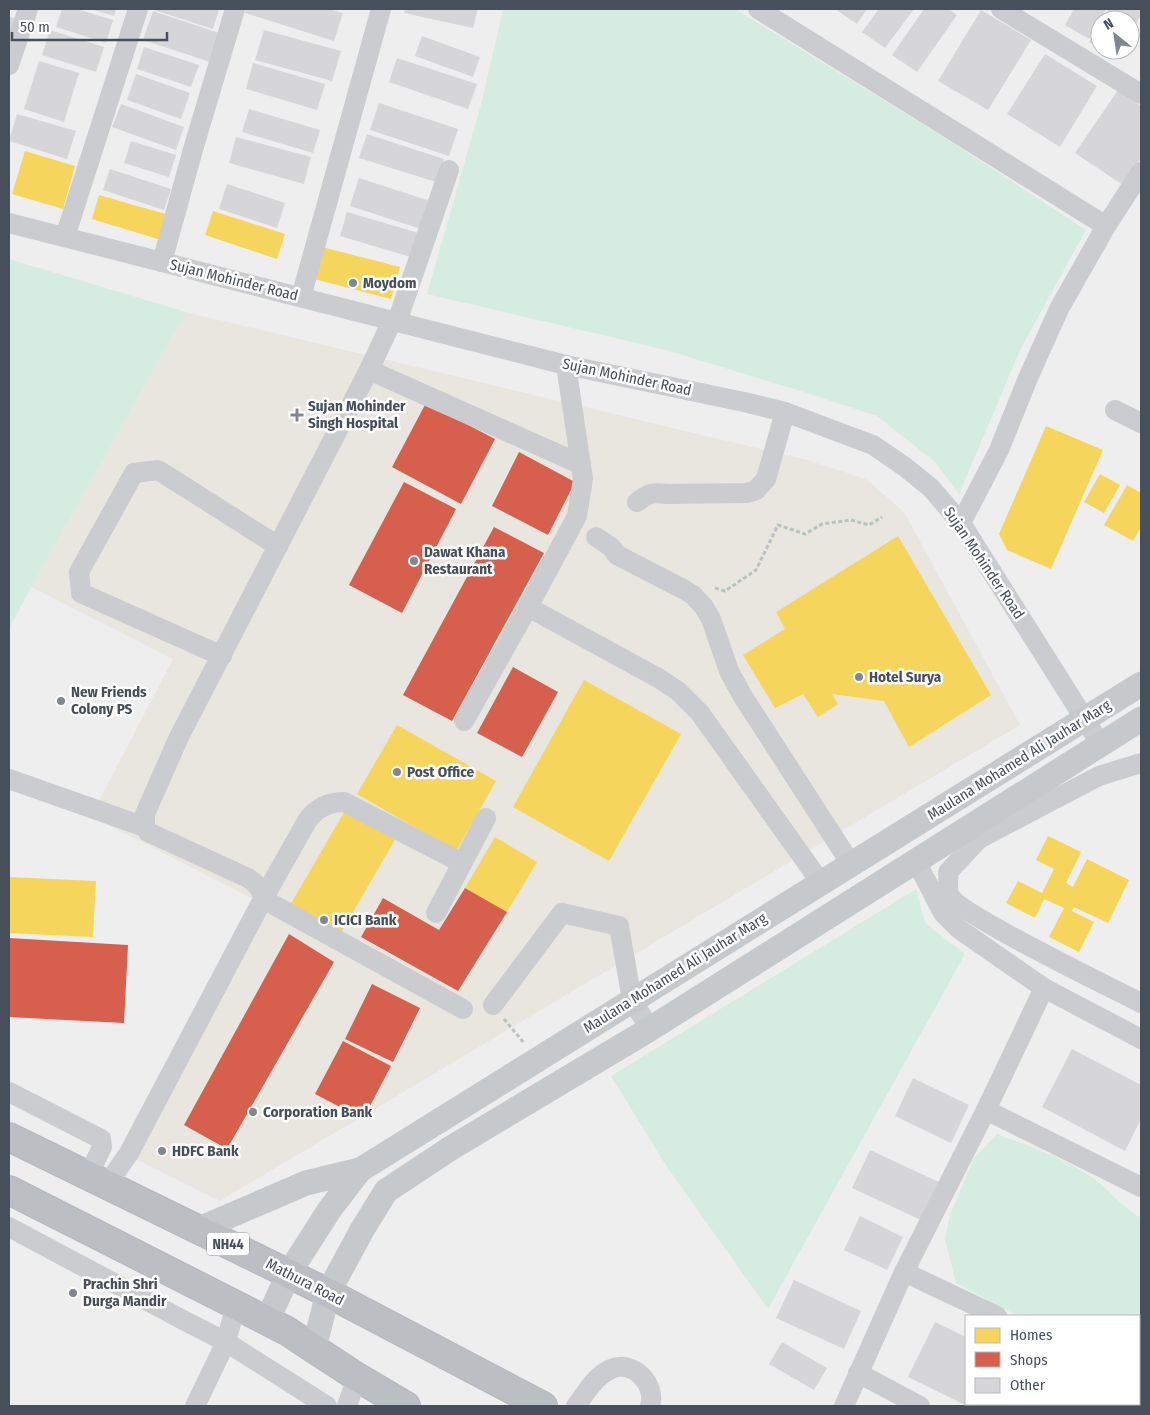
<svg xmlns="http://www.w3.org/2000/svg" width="1150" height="1415" font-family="'Fira Sans Condensed',sans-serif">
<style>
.commercial{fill:#e8e6de}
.green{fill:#d4ede0}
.homes{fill:#f6d55c}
.shops{fill:#d6604d}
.building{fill:#d6d6d8}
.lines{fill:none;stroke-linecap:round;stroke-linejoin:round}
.highway-casing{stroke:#b4b7bd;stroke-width:30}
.path{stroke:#b7c3c0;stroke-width:3;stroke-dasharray:4 2.5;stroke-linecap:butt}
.minor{stroke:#cacccf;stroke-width:20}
.major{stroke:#c6c9cc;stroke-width:25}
.highway{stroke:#bbbfc4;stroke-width:28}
.poi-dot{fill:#81878e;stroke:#fff;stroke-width:2}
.labels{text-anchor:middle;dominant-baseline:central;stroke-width:5;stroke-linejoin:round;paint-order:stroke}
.shield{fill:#fff;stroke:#7e848c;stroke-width:1}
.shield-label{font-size:14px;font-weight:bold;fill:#464f5a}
.street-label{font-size:15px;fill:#464f5a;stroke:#fff}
.poi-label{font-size:15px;font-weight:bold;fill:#464f5a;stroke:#fff;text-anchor:start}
</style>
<rect width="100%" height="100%" fill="#efeeee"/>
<path class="commercial" d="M186,312L807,460L866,479L904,512L1020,725L220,1201L130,1156L261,903L91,816L173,659L31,587Z"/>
<g class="green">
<path d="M503,9H735L942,136L1086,230L1021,348L959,494L934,461L877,416L807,393L666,350L427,294L482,101Z"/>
<path d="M9,259L186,312L31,587L9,629Z"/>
<path d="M916,889L925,923L965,954L768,1309L667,1167L611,1076Z"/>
<path d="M997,1134C1029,1146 1061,1157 1090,1176C1109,1188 1121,1207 1141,1218V1379L1139,1378V1316H1018L956,1283L945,1239L950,1215L974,1158Z"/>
</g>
<g class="homes">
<path d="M25,151L75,166L63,209L12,194Z"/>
<path d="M99,195L169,215L161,240L92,219Z"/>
<path d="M213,211L285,234L277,259L205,235Z"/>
<path d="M322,247L400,267L391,299L314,279Z"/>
<path d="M1046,426L1103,450L1051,569L1007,550L999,534Z"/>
<path d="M1100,474L1120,485L1104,513L1084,502Z"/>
<path d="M1127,485L1141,493V527L1133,541L1104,525Z"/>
<path d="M898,536L991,695L909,747L884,701L832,694L838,704L818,717L803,694L775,708L743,655L785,629L776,612Z"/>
<path d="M584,680L681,734L609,861L513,807Z"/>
<path d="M397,725L496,781L456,851L357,794Z"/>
<path d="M346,809L396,838L339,936L289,907Z"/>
<path d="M1048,836L1081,852L1066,883L1073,887L1087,859L1129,880L1108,923L1074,907L1072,911L1094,922L1079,952L1049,937L1064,908L1044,899L1035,918L1006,903L1018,881L1042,893L1054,869L1036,860Z"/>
<path d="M495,837L537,862L507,912L465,888Z"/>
<path d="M9,877L96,881L93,937L9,933Z"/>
</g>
<g class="shops">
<path d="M426,403L495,439L461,504L392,467Z"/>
<path d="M519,452L575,482L548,535L492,506Z"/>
<path d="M404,482L456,509L402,613L349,585Z"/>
<path d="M494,527L544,553L452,721L403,695Z"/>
<path d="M513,667L558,692L522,757L477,733Z"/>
<path d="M465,888L507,912L458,991L361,937L383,898L439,930Z"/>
<path d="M289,934L334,962L227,1149L184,1125Z"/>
<path d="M9,938L128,945L124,1023L9,1017Z"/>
<path d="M372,984L420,1008L393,1062L345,1039Z"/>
<path d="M343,1041L391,1066L363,1119L315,1094Z"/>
</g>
<g class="building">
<path d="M62,9H77L113,20L106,43L56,27Z"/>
<path d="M91,9H116L114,16Z"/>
<path d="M151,9H219L213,29Z"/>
<path d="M246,9H328L343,13L334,41L245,13Z"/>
<path d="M405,9H478L473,28L404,13Z"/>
<path d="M835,9H867L857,24Z"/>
<path d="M879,9H914L885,48L862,32Z"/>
<path d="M924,9H949L957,15L917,72L892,55Z"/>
<path d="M1074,9H1106L1089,39L1065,25Z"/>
<path d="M1109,9H1141V15L1130,34V20H1102Z"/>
<path d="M981,10L1031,40L988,110L938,81Z"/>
<path d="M153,11L219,33L210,62L143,40Z"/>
<path d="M9,17L18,19L9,49Z"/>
<path d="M1100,23V48L1089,42Z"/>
<path d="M50,30L104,47L96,72L42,55Z"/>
<path d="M264,30L341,51L332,81L255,60Z"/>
<path d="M422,36L480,57L473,77L415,56Z"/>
<path d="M144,47L199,65L191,87L137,69Z"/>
<path d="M1103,50H1121L1116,58Z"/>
<path d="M1045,54L1097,86L1060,147L1007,114Z"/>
<path d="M397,58L477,84L468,109L389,82Z"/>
<path d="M39,61L79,73L64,122L24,109Z"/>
<path d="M253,63L325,84L317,110L246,89Z"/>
<path d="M136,74L190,93L181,119L127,100Z"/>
<path d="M1118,90L1141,106V158L1123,185L1075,153Z"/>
<path d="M379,103L458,129L449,156L370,130Z"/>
<path d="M121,104L184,127L176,150L112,127Z"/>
<path d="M249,109L320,130L313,153L242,132Z"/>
<path d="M17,114L76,131L67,159L9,141Z"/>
<path d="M367,134L444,159L436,182L359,158Z"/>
<path d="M236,137L311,157L304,184L229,163Z"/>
<path d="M131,141L176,155L169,177L124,163Z"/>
<path d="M110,169L171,189L164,210L103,190Z"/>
<path d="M359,178L433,202L424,230L350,206Z"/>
<path d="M227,184L285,203L277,228L219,209Z"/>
<path d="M347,212L422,234L414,258L340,236Z"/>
<path d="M1072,1049L1141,1085V1119L1125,1151L1042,1107Z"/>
<path d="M913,1078L969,1105L951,1143L895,1116Z"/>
<path d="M870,1150L939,1182L921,1220L852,1188Z"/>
<path d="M860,1216L903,1237L887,1270L844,1250Z"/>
<path d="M794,1280L861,1311L844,1349L776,1318Z"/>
<path d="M935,1322L966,1337V1404H985L983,1406H967L908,1377Z"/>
<path d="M782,1342L827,1368L814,1390L769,1364Z"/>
<path d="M998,1404H1076L1074,1406H997Z"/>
<path d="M1083,1404H1121L1126,1406H1082Z"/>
</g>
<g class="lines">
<g class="highway-casing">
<g id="highway">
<path d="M9,1137L328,1293L543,1406"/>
<path d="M9,1190L287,1331L357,1377L406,1406"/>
</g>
</g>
<g class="path">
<path d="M715,588L725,591L756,570L778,525L805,534L822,524L851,520L869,525L882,517"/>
<path d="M504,1019L524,1043"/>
</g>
<g class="minor">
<path d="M758,9L1106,226"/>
<path d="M1001,9L1141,94"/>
<path d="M9,65L28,9"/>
<path d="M9,223L566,365L744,402L785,412L873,445L905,467L931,488L961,523L1101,745"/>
<path d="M65,237L138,9"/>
<path d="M162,262L194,146L235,9"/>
<path d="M301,297L381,9"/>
<path d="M397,322L449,170"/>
<path d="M369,370L580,464"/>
<path d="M1115,410L1141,423"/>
<path d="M637,502C649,493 652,492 667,494L747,493L756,490L766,479L785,412"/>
<path d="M961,523L999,450L1028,378L1059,309L1106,226L1141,172"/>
<path d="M596,537L611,547L617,555L683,589L693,595L704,607L711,619L729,671L742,695L851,864"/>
<path d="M528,607L660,679L678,691L700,713L821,883"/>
<path d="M222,656L81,593L79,572L134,473L158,470L278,546"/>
<path d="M464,721L528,607L577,516L583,479L566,365"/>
<path d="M1141,763L1099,776L979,839L948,872C949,878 947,888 949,894C956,913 1114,989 1141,1003"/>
<path d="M9,779L145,827"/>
<path d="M916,861L943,913L959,929L1044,988L1141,1039"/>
<path d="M462,863L344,802C328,802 316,808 307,821L263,899L463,1009"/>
<path d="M436,913L486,818"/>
<path d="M493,1005L562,913L619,926L632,1000L650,1029"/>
<path d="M9,1092L101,1139L102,1147L88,1176"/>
<path d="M986,1110L1141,1187"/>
<path d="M106,1186L129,1153L263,899C261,888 257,884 248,878L148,832L145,827V814L179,737L369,370L392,321"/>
<path d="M9,1227L185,1321L226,1342L327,1406"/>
<path d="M904,1272L997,1316"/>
<path d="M858,1373L920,1406"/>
<path d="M1139,1381L1141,1382"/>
<path d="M195,1406L226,1342L236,1305"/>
<path d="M347,1406L357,1377"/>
<path d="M576,1406C586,1393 595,1376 611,1369C633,1359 657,1385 650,1406"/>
<path d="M844,1406L904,1272L986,1110L1044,988"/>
</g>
<g class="major">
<path d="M199,1229L306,1183L360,1170"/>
<path d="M267,1321L289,1273L330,1209L360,1170L1141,684"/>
<path d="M314,1348L328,1293L362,1230L386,1191L451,1148L650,1029L1141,719"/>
</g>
<use href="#highway" class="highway"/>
</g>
<g class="poi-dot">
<circle cx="353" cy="283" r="5"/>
<path d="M294.5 407.5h5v5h5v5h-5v5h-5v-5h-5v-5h5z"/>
<circle cx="414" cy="561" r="5"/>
<circle cx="859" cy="677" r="5"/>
<circle cx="61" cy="701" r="5"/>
<circle cx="397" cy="772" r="5"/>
<circle cx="324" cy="920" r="5"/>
<circle cx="253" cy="1112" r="5"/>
<circle cx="162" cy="1151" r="5"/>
<circle cx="73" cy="1293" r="5"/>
</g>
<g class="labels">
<rect class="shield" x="207" y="1232.5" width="42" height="23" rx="4"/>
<g class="shield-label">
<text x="228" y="1244">NH44</text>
</g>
<g class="street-label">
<text transform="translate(234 280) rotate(14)">Sujan Mohinder Road</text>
<text transform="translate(627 377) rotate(12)">Sujan Mohinder Road</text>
<text transform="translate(984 563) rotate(56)">Sujan Mohinder Road</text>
<text transform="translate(1019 760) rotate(-32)">Maulana Mohamed Ali Jauhar Marg</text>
<text transform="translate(675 973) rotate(-32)">Maulana Mohamed Ali Jauhar Marg</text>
<text transform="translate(305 1282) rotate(27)">Mathura Road</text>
</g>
<g class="poi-label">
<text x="363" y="283">Moydom</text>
<text x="308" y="406">Sujan Mohinder<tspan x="308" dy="17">Singh Hospital</tspan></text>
<text x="424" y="552">Dawat Khana<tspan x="424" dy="17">Restaurant</tspan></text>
<text x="869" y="677">Hotel Surya</text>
<text x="71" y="692">New Friends<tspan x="71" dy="17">Colony PS</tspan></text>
<text x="407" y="772">Post Office</text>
<text x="334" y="920">ICICI Bank</text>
<text x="263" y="1112">Corporation Bank</text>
<text x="172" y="1151">HDFC Bank</text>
<text x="83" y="1284">Prachin Shri<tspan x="83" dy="17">Durga Mandir</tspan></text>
</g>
</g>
<rect width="1150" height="1415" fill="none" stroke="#464f5a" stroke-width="20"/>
<rect x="965" y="1315" width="175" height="90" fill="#ffffff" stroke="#b5b9bd"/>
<rect x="975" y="1328" width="25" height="15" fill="#f6d55c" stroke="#b5b9bd"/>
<text x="1010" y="1340" font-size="15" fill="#464f5a">Homes</text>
<rect x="975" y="1352" width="25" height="15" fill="#d6604d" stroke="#b5b9bd"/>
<text x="1010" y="1365" font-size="15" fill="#464f5a">Shops</text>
<rect x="975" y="1378" width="25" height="15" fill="#d6d6d8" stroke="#b5b9bd"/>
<text x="1010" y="1390" font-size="15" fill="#464f5a">Other</text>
<g transform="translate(1115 35) rotate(330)"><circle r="24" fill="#ffffff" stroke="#b5b9bd"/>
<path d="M0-4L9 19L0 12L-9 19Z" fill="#81878e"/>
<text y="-8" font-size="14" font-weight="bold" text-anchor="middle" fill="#464f5a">N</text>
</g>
<path d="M12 32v8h155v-8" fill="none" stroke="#464f5a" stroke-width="2.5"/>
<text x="20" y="32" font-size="15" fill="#464f5a" stroke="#ffffff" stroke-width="4" paint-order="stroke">50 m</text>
</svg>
